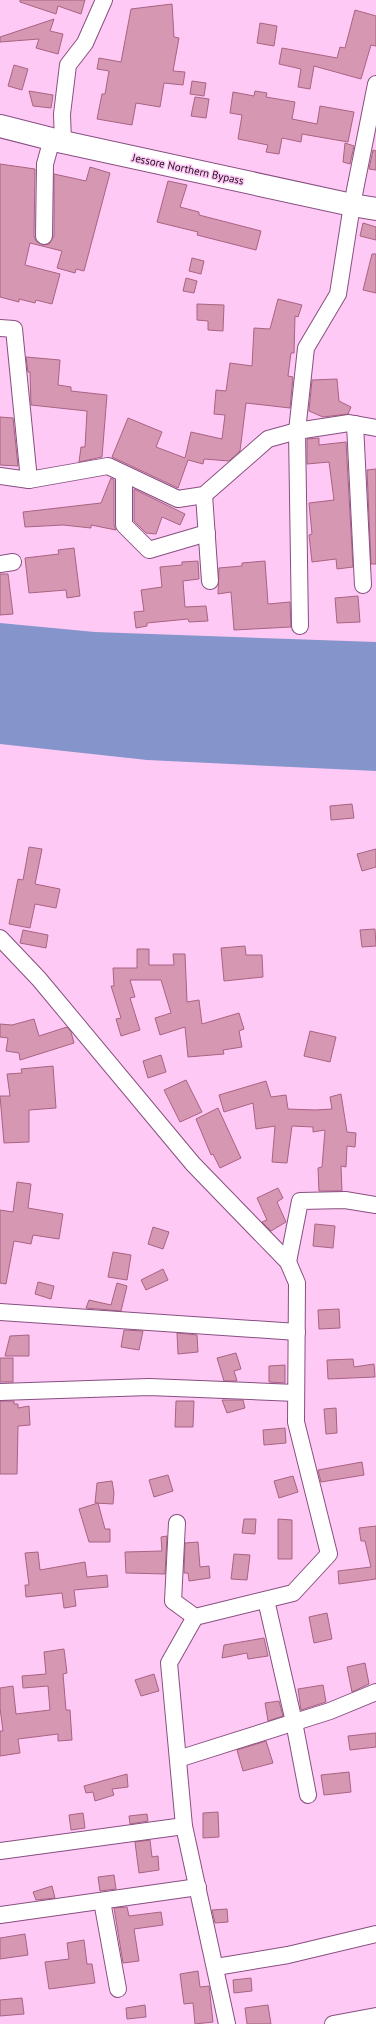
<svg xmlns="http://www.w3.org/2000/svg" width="376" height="2024" font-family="'PT Sans',sans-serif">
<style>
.water{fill:#8594ca}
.building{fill:#d597b1;stroke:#aa6283}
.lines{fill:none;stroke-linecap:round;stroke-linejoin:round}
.minor-casing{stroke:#884f80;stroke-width:18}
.trunk-casing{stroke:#884f80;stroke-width:24}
.minor{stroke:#fff;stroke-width:16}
.trunk{stroke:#fff;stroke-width:22}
.labels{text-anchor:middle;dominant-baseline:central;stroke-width:3;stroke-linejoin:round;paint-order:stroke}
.street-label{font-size:11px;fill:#220b1f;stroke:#fecaf5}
</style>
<rect width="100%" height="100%" fill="#fecaf5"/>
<path class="water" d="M0,623L95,632L376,642V771L147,760L0,744Z"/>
<g class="building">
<path d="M20,0H85L81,14L58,6L56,14L20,2Z"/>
<path d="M172,4L174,37L179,38L173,71L185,72L183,85L164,83L160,107L136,103L132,125L97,119L102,94H105L109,71L97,69L99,58L121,62L131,9Z"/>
<path d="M355,10L376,16V46L371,45L361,79L314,66L310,89L298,87L301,69L279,64L282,48L337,58L340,47L345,48Z"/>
<path d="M54,19L50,31L63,34L58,54L36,48L39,39L0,42V37Z"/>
<path d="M260,23L277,26L274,46L257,43Z"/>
<path d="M14,65L28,69L22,90L8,86Z"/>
<path d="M192,81L206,83L204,96L190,94Z"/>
<path d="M29,91L53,95L51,108L33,106Z"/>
<path d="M255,91L267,93L266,97L295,102L292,119L317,124L320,106L354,112L348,142L302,134L301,142L282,138L279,154L266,152L268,145L238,139L242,115L230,113L233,92L254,96Z"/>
<path d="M195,97L209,99L206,118L191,116Z"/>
<path d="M345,143L354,146L350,164L343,162Z"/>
<path d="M373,150L376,151V170L369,169Z"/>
<path d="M0,164L35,169L34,236L36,241L43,245L49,244L54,236V174L86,181L90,167L110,173L84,271L76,269L75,273L57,268L62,251L30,243L25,265L60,274L52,304L36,300L35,303L19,299V302L0,297Z"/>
<path d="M168,181L187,185L180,207L199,212V215L261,231L256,250L197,235L198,232L157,222Z"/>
<path d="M363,223L376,227V240L360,236Z"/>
<path d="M372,254H376V293L363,290Z"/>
<path d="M192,258L204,261L201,274L189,271Z"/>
<path d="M186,278L197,281L194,293L183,291Z"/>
<path d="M278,299L302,305L298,317L295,316L294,353H291L288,376L293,377L290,408L246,403L240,451L229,461L204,459L203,464L188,460L178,488L112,457L128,418L162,432L156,447L185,458L191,432L222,439L225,415L214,414L216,390L226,391L230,363L252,366L254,328L270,329Z"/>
<path d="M197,304L224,305L223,331L208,330V321L197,320Z"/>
<path d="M26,357L60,360L58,385L71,387V391L107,395L102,457L79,462L81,447H85L87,411L31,405L30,372H28Z"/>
<path d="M337,379L339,401L351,407L348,414L323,417L309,411L312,380Z"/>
<path d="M0,417L13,418L18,466L0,465Z"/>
<path d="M319,438V445L346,442L353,567L337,569L336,559L312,562L309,535L312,534L309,503L334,500L329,462L307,464V439Z"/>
<path d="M376,469V564H371L367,470Z"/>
<path d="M111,478L114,480V525L116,530L91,525V528L63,525L25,527L23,512L101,503Z"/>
<path d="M134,489L185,514L180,525L162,517L156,534L146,533L134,521Z"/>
<path d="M74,548L80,596L67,598L66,590L29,593L25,558L59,554L58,550Z"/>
<path d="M198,561L199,579L183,581L185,607L206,606L208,621L189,622L188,619L147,623V626L136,628L134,612L144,611L141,590L162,587L160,567L182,565V562Z"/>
<path d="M265,561L268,604L290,602L291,627L234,630L231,592L218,594L219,568L242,566V563Z"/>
<path d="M0,574H8L13,614L0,615Z"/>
<path d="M358,596L360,622L337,623L335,598Z"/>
<path d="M352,804L354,818L331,820L330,806Z"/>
<path d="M29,847L42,849L35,884L60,889L56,908L35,904L30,928L9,924L18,879L23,880Z"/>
<path d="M376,849V867L362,871L357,854Z"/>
<path d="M375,929L376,946L362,947L360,930Z"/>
<path d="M23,930L48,935L46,948L20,943Z"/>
<path d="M245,946L246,955H262L263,977L224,981L221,948Z"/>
<path d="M137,949H149V965H174L173,954H185L187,1002L199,1000L202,1024L239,1013L244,1029L239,1031L242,1047L223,1050L224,1054L188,1057L185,1027L160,1035L155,1018L171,1013L161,980H130L135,997L130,998L140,1030L121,1036L116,1019L121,1018L111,986H114L113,968H137Z"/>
<path d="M34,1019L39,1036L67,1027L71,1032L74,1043L20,1060L19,1053L6,1051L8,1038L0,1037V1024L12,1025Z"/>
<path d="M310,1031L336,1037L330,1062L304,1056Z"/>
<path d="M161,1055L166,1072L148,1078L143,1061Z"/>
<path d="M53,1066L56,1108L29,1110V1142L4,1143L0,1096H10L7,1074L22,1073L21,1069Z"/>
<path d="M186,1080L202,1112L180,1122L164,1090Z"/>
<path d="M266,1081L271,1097L286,1095L288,1109L315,1110L332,1109L330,1097L341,1094L347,1132L356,1133L355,1147L347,1146L346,1167L341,1166L342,1191H319L318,1168L322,1167L325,1130L313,1132V1127L292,1126L287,1163L272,1162L275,1126L256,1129L253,1103L224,1112L219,1095Z"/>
<path d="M218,1108L241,1158L220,1168L213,1154L211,1155L196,1119Z"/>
<path d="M17,1182L31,1184L28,1208L63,1214L59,1239L33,1235L31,1244L14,1241L6,1284L0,1283V1210L13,1212Z"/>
<path d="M278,1188L283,1198L277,1202L286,1222L271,1231L262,1222L267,1220L257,1198Z"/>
<path d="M315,1224L335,1226L333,1248L313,1246Z"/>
<path d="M153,1227L169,1232L163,1249L148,1244Z"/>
<path d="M113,1252L131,1255L127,1280L108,1277Z"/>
<path d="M163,1269L168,1280L146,1290L141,1280Z"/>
<path d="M38,1282L54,1286L51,1299L35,1294Z"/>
<path d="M117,1283L127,1286L121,1311L86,1308L89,1300L111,1305Z"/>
<path d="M339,1309L340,1328L319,1329L318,1310Z"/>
<path d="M124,1330L143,1331L139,1350L121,1347Z"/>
<path d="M177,1333L197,1335L198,1352L178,1354Z"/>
<path d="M29,1335V1356H5L10,1336Z"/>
<path d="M236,1353L241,1369L234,1371L237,1381H224L217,1358Z"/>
<rect x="0" y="1358" width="13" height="24"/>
<path d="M353,1359L354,1367L374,1364L375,1377L328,1379L327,1360Z"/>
<path d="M285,1365V1383L269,1382V1366Z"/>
<path d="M222,1400H243L245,1408L227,1413Z"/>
<path d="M0,1401H14V1404H18V1408L29,1406L30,1425L18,1426L17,1474H0Z"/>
<path d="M176,1401H194L193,1427H175Z"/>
<path d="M336,1408L337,1433L326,1434L324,1409Z"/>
<path d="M285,1428L286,1443L264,1445L263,1430Z"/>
<path d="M362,1462L364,1475L321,1482L318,1470Z"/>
<path d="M168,1475L173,1491L154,1497L149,1480Z"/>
<path d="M293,1476L298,1492L279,1498L274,1481Z"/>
<path d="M112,1481L114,1493L113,1504L95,1503L97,1483Z"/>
<path d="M98,1503L105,1529H110V1542H89L79,1509Z"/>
<path d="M244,1519H256L255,1534L242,1533Z"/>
<path d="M278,1519L292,1520V1559H278Z"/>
<path d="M376,1526V1579L339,1584L338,1571L371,1567L365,1541H361L359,1528Z"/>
<path d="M167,1536L165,1574L126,1573L125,1552L162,1551L161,1537Z"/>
<path d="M198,1542L200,1567L209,1566L210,1578L189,1581L188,1573H184L185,1543Z"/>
<path d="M38,1552L40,1570L85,1562L87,1577L107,1575L108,1587L74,1590L76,1606L64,1608L62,1593L26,1597L25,1585H29L25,1553Z"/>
<path d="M234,1554L250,1555L247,1580L231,1579Z"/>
<path d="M327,1613L332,1639L314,1643L309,1617Z"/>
<path d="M264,1638L268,1656L248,1659L247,1653L222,1658L224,1645Z"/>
<path d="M64,1649L67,1673L63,1674L66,1710H70L72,1740L58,1741V1734L18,1739L20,1753L0,1756V1731H3L0,1708V1688L13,1686L16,1714L50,1710L48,1686L23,1688L22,1676L46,1674L44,1652Z"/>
<path d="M365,1663L369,1684L352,1692L347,1667Z"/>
<path d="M154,1674L159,1691L141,1696L135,1680Z"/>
<path d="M323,1685L326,1702L301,1710L298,1689Z"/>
<path d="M279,1701L283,1716L268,1721L265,1703Z"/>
<path d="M376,1733V1747L350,1750L348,1736Z"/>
<path d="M266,1741L273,1763L243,1771L237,1750Z"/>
<path d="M349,1772L351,1792L324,1795L321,1775Z"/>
<path d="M127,1774L128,1787L112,1789L114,1795L95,1801L93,1792L86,1793L84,1786Z"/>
<path d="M218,1812L219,1837L203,1838V1813Z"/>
<path d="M83,1813L85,1828L71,1830L69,1815Z"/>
<path d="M147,1814L148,1821L130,1824L129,1816Z"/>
<path d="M150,1840L152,1857L158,1856L159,1870L139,1873L135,1842Z"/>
<path d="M114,1875L116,1889L100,1891L98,1877Z"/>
<path d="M52,1886L55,1898L36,1900L33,1892Z"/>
<path d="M127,1907L129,1916L161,1912L163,1925L134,1929L139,1961L123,1963L114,1908Z"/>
<path d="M227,1909L228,1922L215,1923L212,1910Z"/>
<path d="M25,1934L28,1955L0,1959V1938Z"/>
<path d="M84,1940L87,1964H92L95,1983L49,1989L45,1962L69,1959L67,1943Z"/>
<path d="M198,1971L200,1987L209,1986L213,2022L195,2024L193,2003L184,2004L180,1974Z"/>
<path d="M251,1978L252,1991L234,1993L233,1980Z"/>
<path d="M22,1998L24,2014L0,2016V2000Z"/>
<path d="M145,2005L146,2017L127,2019L126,2008Z"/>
<path d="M268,2005L271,2024H247L245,2008Z"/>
</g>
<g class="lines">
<g class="minor-casing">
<g id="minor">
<path d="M63,142L62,114L68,65L85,43L104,0"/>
<path d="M44,236L45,164L52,139"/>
<path d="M0,328L14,329L29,480"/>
<path d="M355,424L363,585"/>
<path d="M124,474V525L149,550L207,533"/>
<path d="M0,476L29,480L108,466L178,499L204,495L268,439L297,431L349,423L376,428"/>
<path d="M204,495L210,581"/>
<path d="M0,564L13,562"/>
<path d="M300,626L297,431L306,348L338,294L352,205L376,84"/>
<path d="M0,938L39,979L193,1164L288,1262L297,1283L296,1422L329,1554L293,1593L195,1617L169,1663L184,1826L227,2024"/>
<path d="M288,1262L300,1201L345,1200L376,1205"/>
<path d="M0,1312L297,1332"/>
<path d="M0,1392L149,1387L296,1393"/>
<path d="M177,1523L173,1601L195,1617"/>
<path d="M266,1600L294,1722L308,1795"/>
<path d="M178,1759L330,1711L376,1692"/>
<path d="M0,1851L184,1826"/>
<path d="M102,1901L118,1989"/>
<path d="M0,1915L198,1887"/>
<path d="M216,1967L288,1955L376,1934"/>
<path d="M333,2024L376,2016"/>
</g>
</g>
<g class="trunk-casing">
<path id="trunk" d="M0,126L63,142L352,205L376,209"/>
</g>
<use href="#minor" class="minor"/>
<use href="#trunk" class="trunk"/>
</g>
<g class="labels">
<g class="street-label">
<text transform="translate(188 169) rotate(12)">Jessore Northern Bypass</text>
</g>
</g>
</svg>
